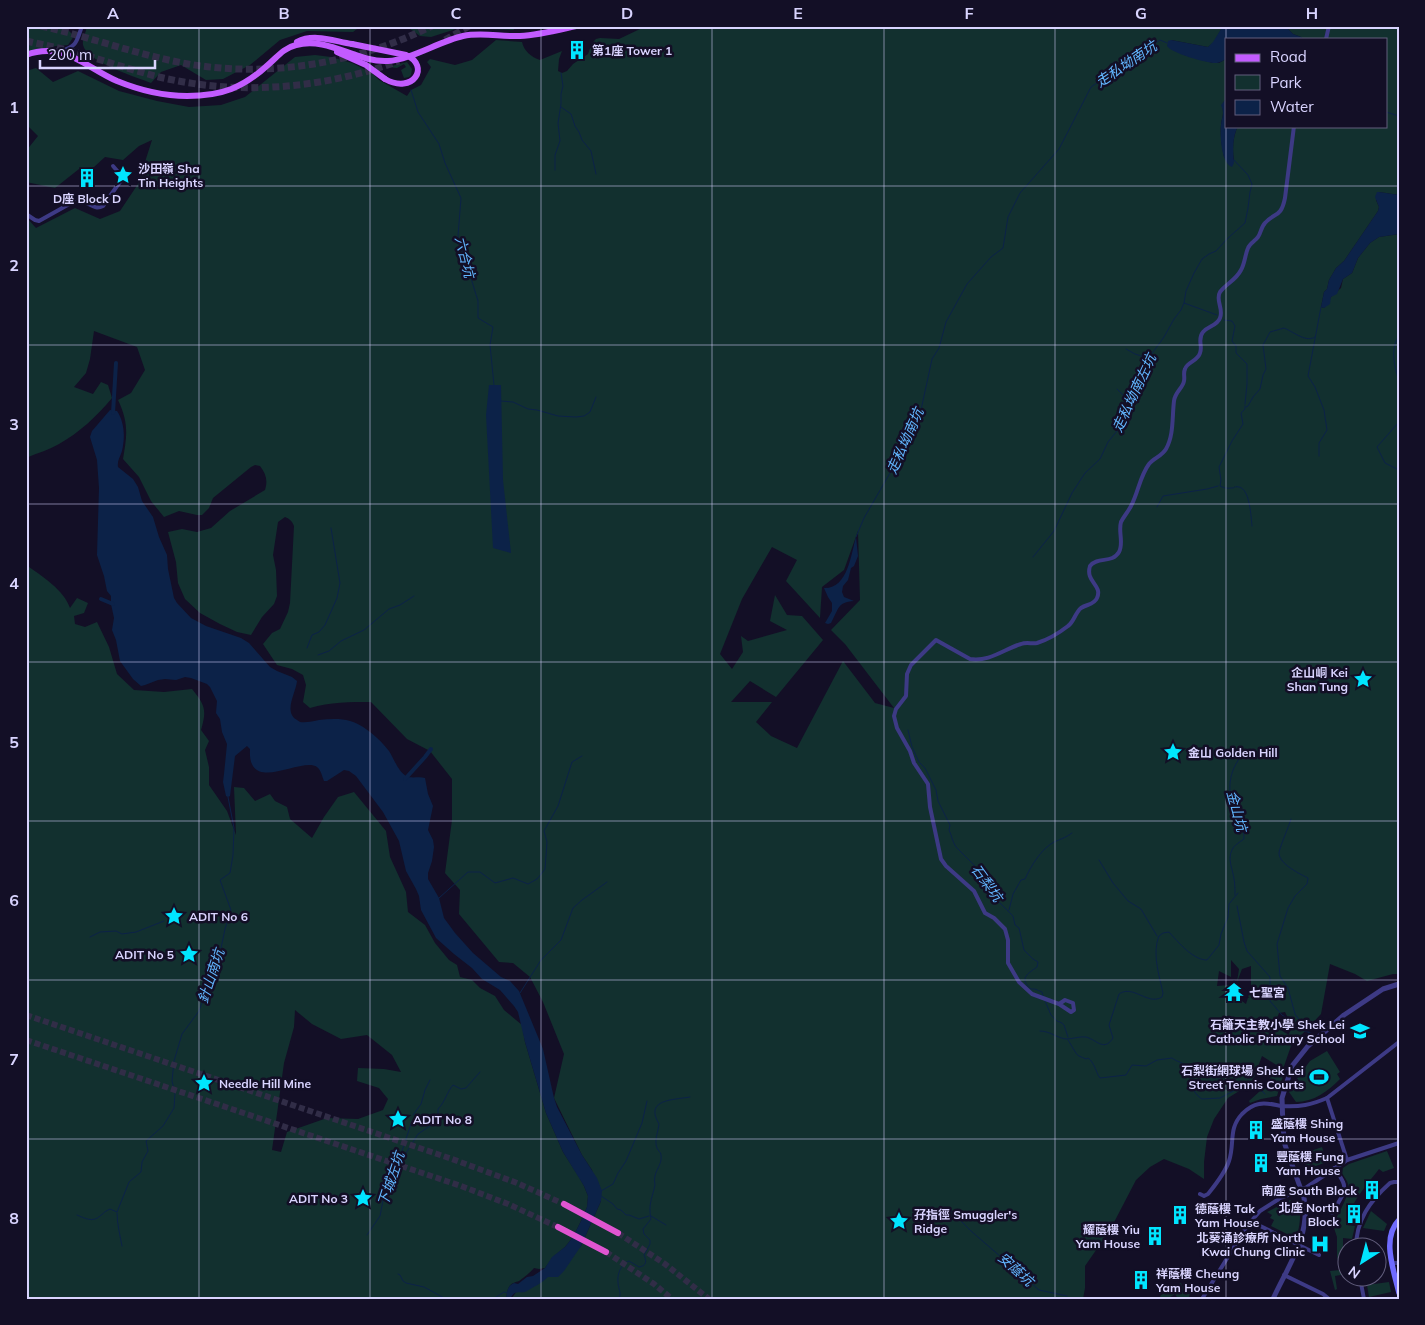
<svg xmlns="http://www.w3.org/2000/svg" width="1425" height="1325" font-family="Mulish,'Noto Sans TC',sans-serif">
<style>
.green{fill:#12302f;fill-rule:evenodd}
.water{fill:#0c2248}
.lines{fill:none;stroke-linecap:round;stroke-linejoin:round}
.stream{stroke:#0c2248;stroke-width:1}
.canal{stroke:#0c2248;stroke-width:4}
.trunk-tunnel{stroke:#312d47;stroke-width:6;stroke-dasharray:6 3;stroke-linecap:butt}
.motorway-tunnel{stroke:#312d47;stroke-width:7;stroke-dasharray:7 3.5;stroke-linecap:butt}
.minor{stroke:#3d3a85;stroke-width:4}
.tertiary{stroke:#3d3a85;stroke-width:5}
.secondary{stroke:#6f6bff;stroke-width:5.5}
.primary{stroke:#c25bff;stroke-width:6}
.trunk{stroke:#e055d1;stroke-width:6}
.primary-bridge{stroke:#c25bff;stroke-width:6}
.grid{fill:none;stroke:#d9d4ff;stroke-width:1;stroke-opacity:0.55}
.labels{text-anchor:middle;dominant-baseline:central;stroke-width:5;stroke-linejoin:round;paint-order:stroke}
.poi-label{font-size:12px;font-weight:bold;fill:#d9d4ff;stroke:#130f26;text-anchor:start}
.water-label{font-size:14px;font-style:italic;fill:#62b6ff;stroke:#130f26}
.neatline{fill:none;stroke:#d9d4ff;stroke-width:2}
.grid-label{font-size:16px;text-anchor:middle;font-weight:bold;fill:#d9d4ff}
</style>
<rect width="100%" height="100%" fill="#130f26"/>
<g class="green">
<path d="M26,26H66V28L74,36L68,45L56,46L26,52Z"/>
<path d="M87,26H361L353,32L307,31L280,40L250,65L223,79L206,80L181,65L161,72L151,83C136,77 87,62 83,45C82,40 86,32 87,26Z"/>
<path d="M406,26H513L514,30L459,28L431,37L420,36Z"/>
<path d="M643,26H1223L1214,42L1208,47L1171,40L1184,55L1213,63H1219L1226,59V99C1221,104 1223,107 1223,113C1223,117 1221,121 1221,125C1220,136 1222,147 1224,157L1234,160C1232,149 1233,136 1238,126H1386V39H1303L1301,37L1293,34L1285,26H1399V195L1379,192L1376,200L1379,207L1378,211L1344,261L1336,268L1329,280L1327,289L1324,292L1321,307L1324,308L1331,297L1341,288L1343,279L1352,273L1358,258L1370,243L1379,237L1399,234V319L1397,334L1399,336V974H1393L1367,981L1355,974L1330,964L1321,1014L1291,1046L1283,1069L1262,1056L1252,1083L1228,1098L1214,1119L1207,1137L1204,1162V1179L1189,1169L1164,1159L1150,1167L1136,1180L1110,1230L1085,1266V1288L1083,1299H511L517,1291L581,1246L601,1201L592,1170L582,1155L554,1098L564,1054L543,1002L530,977L513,963L499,962L459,914L460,890L445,873L452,820V779L430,751L407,739L371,702C350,702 330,702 310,708L303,702L306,685L303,675L292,669L277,665L263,644L272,633L280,629L288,612L290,603L294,526C292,521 290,519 285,517L278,522L273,555L276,570L277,596L274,604L262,617L251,635L237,632L220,624L200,613L185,599L178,583L176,562L168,532L182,529L197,532L211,528L230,511L265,490C268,480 266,474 260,466L255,465L251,467L213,498L209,508L202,515H197L179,511L164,517L151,501L139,477L123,459C127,436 129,423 118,400L131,393L145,370L137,347L94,331L90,359L86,373L74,387L93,394L101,382L108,385L112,398C97,416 79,433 59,444C49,450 37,453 26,458V217L36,228L75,208L100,219L120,211L138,184L152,140L139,146L123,160L105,157L94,167L79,169L55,188L26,182V151L38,136L26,124V71L36,68L53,82L78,71L119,91L157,101L189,107L221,105L245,97L295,57L315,55L331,57L352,63L372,73L379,80L407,96L411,90L421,85L431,67L427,62L430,59L455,65L472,60L496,40L522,42C524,51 531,57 540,60L562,51L559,59L558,71L562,73L567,71L573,64L588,54L592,43L596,39L600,38L619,39L640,29ZM858,531L860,600L831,630L845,644L894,708L875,703L843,661L797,748L771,736L756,722L772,702H731L750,681L776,697L823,640L802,616L787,615L775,595L770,621L787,630L748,641L741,636L743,652L732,669L720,654L742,599L772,547L797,560L786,581L820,618L822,587L844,570ZM1231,960L1239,969L1237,982L1242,969L1251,966V988L1246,1004L1239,999L1231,985L1217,986L1219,971L1231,977ZM1285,1012L1291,1024L1289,1035L1274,1026L1279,1013Z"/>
<path d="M407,62L412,69L411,75L409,77L404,78L401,70L406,67L404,64L397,68L387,67Z"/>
<path d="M26,565C42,576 64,590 70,608L77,598L88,603L84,613L74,616L75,624L85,627L97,622L109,647L117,674L134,690L164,692L192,689C205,705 207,710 201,730L209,741L205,750L209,767V785L227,811L236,835L234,787L244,788L255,801L270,794L275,801L287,807L290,819L312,838L324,817L338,797L354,792L386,831L390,857L406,892L408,912L425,925L435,943L449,960L457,965L460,977L472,980L480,988L495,996L504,1010L522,1025L525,1042L546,1113L563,1152L579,1177L584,1186L588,1196L587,1207L582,1219L573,1237L565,1247L553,1257L545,1268L539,1269L534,1268C532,1271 522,1279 519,1281C516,1282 511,1283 509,1287C507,1290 507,1295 506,1299H26ZM295,1010L312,1024L341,1039L367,1035L392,1055L401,1072L384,1069L358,1068L357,1081L379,1088L388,1099L383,1110L358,1119L327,1118L287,1132L281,1152L272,1150L284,1063L294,1027Z"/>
<path d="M1327,1051L1340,1072L1337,1074L1340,1079C1328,1091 1314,1102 1296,1102L1289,1092L1290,1090L1296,1086L1295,1084L1296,1080L1310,1061Z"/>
<path d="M1275,1067L1284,1073L1277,1096L1261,1099L1250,1103L1249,1101C1263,1089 1268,1085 1275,1067Z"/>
<path d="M1322,1147L1327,1162L1307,1169L1302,1154Z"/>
<path d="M1387,1151L1394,1168L1383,1172L1379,1169C1366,1186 1350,1203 1346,1225L1355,1226L1352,1239L1343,1238V1251L1346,1274L1335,1276L1337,1289L1335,1290L1330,1271L1340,1270L1337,1256V1237L1334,1228V1223C1338,1214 1351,1193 1348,1184C1347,1180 1344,1177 1342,1173L1343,1168L1349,1164Z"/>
<path d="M1290,1200L1299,1205C1301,1215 1300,1225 1297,1235L1293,1237L1271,1226L1274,1220L1270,1218L1272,1215L1267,1212Z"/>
<path d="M1371,1211L1387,1224L1384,1231L1363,1228Z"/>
<path d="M1389,1282L1391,1292L1369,1297L1367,1285Z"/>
<path d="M1181,1283L1182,1286C1189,1287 1192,1293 1188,1299H1178L1175,1294L1167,1299H1159L1161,1295L1169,1291L1168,1289Z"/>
</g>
<g class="water">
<path d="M1223,26H1285L1293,34L1301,37L1303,39H1226V59C1222,61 1220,63 1215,63C1206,63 1171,53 1167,46L1168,41L1171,40L1208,47L1213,42Z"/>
<path d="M1226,99V126H1238C1232,138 1233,150 1234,163L1232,167C1221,163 1220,136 1221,125C1221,121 1223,117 1223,113C1223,110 1222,108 1221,105Z"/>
<path d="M1377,192H1379L1399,195V234L1379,237L1370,243L1358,258L1352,273L1343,279L1337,294L1331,297L1330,304L1324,308L1321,307L1324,292L1327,289L1329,280L1336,268L1344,261L1378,211L1379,207L1375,197Z"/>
<path d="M489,385H501L503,480L511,553L493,548L486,415Z"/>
<path d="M110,410L117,411C125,423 125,438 122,451C120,457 117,461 118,467L133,479L138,487L142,501L153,517L159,537L167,555L168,569L174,598L177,603L191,618L206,626L241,638L249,643L270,667L277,671L292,677L297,681C296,692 285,709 294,718C296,719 298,721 300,722C306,723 314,721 319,720C329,719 340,718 350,721C363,724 381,740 389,751C394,759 398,771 406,776C412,779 419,776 425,778L428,794L433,806L428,830L433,840L434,847L432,861L428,873V879L439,898L444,918L455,933L473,953L501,977L510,981L519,991L543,1049L554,1098L557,1107L582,1155L597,1178L602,1191L601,1201L581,1246L564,1271L558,1277H548C542,1283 535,1286 527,1291C520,1295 516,1288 510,1299H506C507,1292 507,1286 514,1283L518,1284L527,1277L533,1276L545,1268L552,1257L565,1247L573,1237L582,1219L587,1207L588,1196L584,1186L563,1152L546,1113L525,1042L518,1012L514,1006L500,990L482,979L472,968L454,954L436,938L421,910L419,896L416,889L406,871L399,841L383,812L356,776L349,771L344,770L327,781H324C322,776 321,770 317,767C302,756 247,796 250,749L247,746L235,756L230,796L228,797L226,796L223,782L224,774L227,744L222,732L220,719L216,713L217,701L210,687L207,684L191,678L185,677L176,680L165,679L158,680L145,685L141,686L133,679L120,661L116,640L112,630L114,618L111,604V596L107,591L104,576L97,555L99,488L97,460L90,437L92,431Z"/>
<path d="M856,537L858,556L854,566L851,568L848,580L843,586L842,592L844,597L854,601C837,602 839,609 831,623L828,624L825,623L832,611V603L828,597L824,588C848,589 851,554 856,537Z"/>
</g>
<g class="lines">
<g class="stream">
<path d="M411,90L418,112L439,144L445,163L461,198L458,236L478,301V318L493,327L490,345L494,385"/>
<path d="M561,107L571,114L575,126L579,132L582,140L591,151L596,174"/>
<path d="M1386,112L1399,116"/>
<path d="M555,170V155L560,141L558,123L561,104V94L563,86L561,73"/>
<path d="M1217,315L1184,303L1186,291L1194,273L1202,259L1209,254L1216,251L1228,238L1245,223L1248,208L1250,192L1252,184L1248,175L1234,160"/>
<path d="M1224,320L1232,321L1235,326L1232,341L1236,346V353L1247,364V384L1245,404"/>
<path d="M1399,336C1390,348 1394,367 1399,380"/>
<path d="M1126,349L1135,354L1148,358"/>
<path d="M1117,389L1125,397L1130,399"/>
<path d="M1399,391V395"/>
<path d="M501,401L513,402L528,409L537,410L558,416L576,417L584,416L590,412L596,397"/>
<path d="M1245,406V409L1241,413L1243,424L1232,441L1219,467L1221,480L1220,486C1222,487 1227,489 1231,488C1237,488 1232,486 1239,487C1250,489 1251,517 1252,526"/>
<path d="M1246,407L1248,406L1253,397L1260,389L1263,375L1266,369L1263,345L1270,332L1284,328C1294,332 1306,343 1315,337"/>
<path d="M1399,420L1398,423L1377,447L1385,463L1399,470"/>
<path d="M1319,456V443L1327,430L1324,410L1315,387L1308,376L1321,307"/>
<path d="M1157,507L1163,496L1207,489L1218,486"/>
<path d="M856,537L864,518L908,442L921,410L932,359L939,348L946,322L967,284L991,257L1003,248L1008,217L1020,193L1059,149L1091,87L1160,40L1167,43"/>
<path d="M1033,557L1054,531L1072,493L1085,473L1100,459L1108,442L1121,426L1148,359L1164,337L1174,319L1181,310L1184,303"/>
<path d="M307,648L312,635L319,632L325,625L337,598L340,583L331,528"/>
<path d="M318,655L329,651L341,641L364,630L389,609L400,605L414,596"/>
<path d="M908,730L912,747L919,762L925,768L936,790L938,801L950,825L949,830C952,836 952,841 956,847L986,877L987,886L995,898L1013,916L1015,925L1019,928L1024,950L1033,959L1038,962L1037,967C1029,973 1018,978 1031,989H1035L1042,992L1043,996"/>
<path d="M1291,819C1289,826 1279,849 1279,853C1279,864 1300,874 1308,878L1307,884L1295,896L1288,908L1277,944L1280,976L1288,988L1295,1014L1309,1033"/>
<path d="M1099,860L1113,883L1128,901L1141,909L1157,936"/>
<path d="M1235,895C1235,890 1235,884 1234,879C1233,870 1227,859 1232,850C1234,845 1240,842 1244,839C1244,829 1240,823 1236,813C1226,792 1228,771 1243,754"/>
<path d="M439,898L468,872H480L495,883L513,878L528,884L537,879L545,869L547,842L544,831L558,806L572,762L582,756"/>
<path d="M1237,906L1244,942L1247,951L1270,977V1001L1282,1015L1289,1019L1301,1030L1311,1033"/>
<path d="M1009,910L1013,894L1021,880L1025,879C1031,866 1041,849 1054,842C1061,839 1065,838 1072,833"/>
<path d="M90,937L100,932L116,931L122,934L136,932L164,921"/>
<path d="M520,993L541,960L561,940L573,908L582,900L607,882"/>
<path d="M1045,1001L1051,1015L1057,1021L1062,1023L1064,1025L1068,1037"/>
<path d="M1040,1031C1050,1031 1057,1038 1066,1039C1073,1039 1080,1036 1086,1037C1097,1040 1104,1052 1113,1038L1109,1025L1110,1022L1119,994C1133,984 1148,1006 1162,997L1163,993C1159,975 1152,953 1159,936L1163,933L1169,932C1178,942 1193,960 1207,960L1219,945L1221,934L1228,917L1229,904L1238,893"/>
<path d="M1068,1040C1071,1044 1076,1055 1079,1056C1081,1057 1084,1058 1086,1059L1088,1058C1095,1063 1095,1071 1100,1078L1126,1075L1132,1065L1146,1066L1157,1060L1172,1058C1177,1062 1187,1064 1190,1067C1196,1074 1186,1089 1202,1099L1220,1098L1241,1087H1247L1251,1085L1257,1086L1265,1094"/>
<path d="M413,1115L421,1104L425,1090L430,1080"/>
<path d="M399,1159L403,1158L418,1134L436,1122L438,1118V1109C445,1102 447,1092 453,1085L461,1089L466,1088L480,1072"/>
<path d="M601,1191L613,1184L618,1173L626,1161L642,1123L647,1101"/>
<path d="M601,1196L613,1204L617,1209L621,1210L626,1215H629L639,1219L649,1216"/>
<path d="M949,1209L971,1231L1039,1290L1067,1296"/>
<path d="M117,1213C117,1224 120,1235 122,1246"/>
<path d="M77,1215C84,1218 93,1223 100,1216C104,1213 105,1211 110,1209L117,1212L129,1182L141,1172L142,1162L148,1151L146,1141L163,1126L174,1108L175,1093L172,1081L174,1061L182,1034L199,1011L220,953L225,929L231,910L220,880L230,873L233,855L234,828L228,797"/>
<path d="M651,1216L666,1225"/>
<path d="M367,1235L380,1216L385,1190L402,1151L412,1121"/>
<path d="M398,1274L400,1275L403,1281L406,1283L424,1287L446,1299"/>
<path d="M493,1299L504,1292L508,1293"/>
<path d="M619,1299C622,1292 618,1289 618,1282C617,1274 621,1264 629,1261L639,1267C646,1266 647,1262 644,1255L650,1244V1240L644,1234L643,1229L651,1219C648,1204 652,1199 655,1185C652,1171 663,1166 661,1155C661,1152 658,1151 657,1148C654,1141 658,1132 659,1124C644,1099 673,1100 690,1097"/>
</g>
<g class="canal">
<path d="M113,413L116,363"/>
<path d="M101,599L113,604"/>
<path d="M405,779L425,757L431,749"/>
</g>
<g class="trunk-tunnel">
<path d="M26,1015L452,1159L517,1183L564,1204"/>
<path d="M26,1040L461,1186L508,1204L558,1227"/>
<path d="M618,1233L665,1264L709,1299"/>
<path d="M606,1252L654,1284L672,1299"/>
</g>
<g class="motorway-tunnel">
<path d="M41,26C90,37 138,55 188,64C271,78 357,63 432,26"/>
<path d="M445,40L469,26"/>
<path d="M26,41C44,45 61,48 78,53C105,61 132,70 159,77C239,96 322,89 399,61"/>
</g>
<g class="minor">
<path d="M1326,39L1329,26"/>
<path d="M60,52C78,45 76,43 82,26"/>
<path d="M113,166L119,173"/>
<path d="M26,214L35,220L39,221L73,202C89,198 92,212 103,206L122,179"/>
<path d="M1059,1004L1065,1000L1073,1003L1074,1010L1071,1012L1059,1004L1032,994L1019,982L1008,963V940L1005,929L994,918L985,913L974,891L946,866L941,859L930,807L928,784L914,763L910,751L897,728L894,716L896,709L906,696L907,674L911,665L936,640L970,659C990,662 1004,649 1021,644C1026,642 1032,644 1037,643C1047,640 1059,633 1068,626C1074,622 1075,613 1081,608C1087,604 1094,605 1097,598C1103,585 1085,582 1090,566C1098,556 1112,564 1119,552C1124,543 1118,532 1121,522C1124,516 1128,512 1131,506C1138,493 1140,476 1149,464C1154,458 1162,456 1166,449C1174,435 1172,417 1174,401C1175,392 1183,388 1184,381C1185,377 1183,373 1185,369C1187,362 1198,361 1200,353C1203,346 1197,339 1203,332C1208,326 1217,326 1220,318C1224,309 1215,300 1220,292C1226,284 1236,280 1241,270C1245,263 1245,255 1248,248C1250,243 1255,241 1258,237C1261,233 1261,227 1265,223C1275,212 1281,218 1285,198L1294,126"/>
<path d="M1327,1098L1347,1160"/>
<path d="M1200,1194L1204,1196L1208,1194C1216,1184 1225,1173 1229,1161C1235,1143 1228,1129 1242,1114C1247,1109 1252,1105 1259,1104C1266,1102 1275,1105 1282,1106C1300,1107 1311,1105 1327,1098L1399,1042"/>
<path d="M1332,1213C1336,1205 1348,1192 1343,1182C1341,1177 1337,1172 1334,1168"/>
<path d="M1250,1221L1319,1255"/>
<path d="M1356,1248C1356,1220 1370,1201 1390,1183L1394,1182H1397"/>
<path d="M1393,1263H1399"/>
<path d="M1284,1275L1323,1294L1329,1299"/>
<path d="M1360,1278L1364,1299"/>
<path d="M1202,1299L1247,1226L1260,1211L1279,1199L1307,1187L1347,1160L1399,1143"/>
</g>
<path class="tertiary" d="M1273,1299C1288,1266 1311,1235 1304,1198L1285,1145L1283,1128L1282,1098L1292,1066L1308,1046L1344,1015L1383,989L1399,984"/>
<path class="secondary" d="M1399,1220C1381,1238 1394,1271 1399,1293"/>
<g class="primary">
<path d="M297,42C314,33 333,41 352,44"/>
<path d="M337,52L366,65L385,79"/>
<path d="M26,55C64,41 85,67 117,81C139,90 162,96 187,96C222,96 243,88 269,64C278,56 284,48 296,45C328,36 357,63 388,61C410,60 440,41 463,36C482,32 501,37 520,36C539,35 558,30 576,26"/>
</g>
<g class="trunk">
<path d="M564,1204L618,1233"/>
<path d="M558,1227L606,1252"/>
</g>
<path class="primary-bridge" d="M352,44L406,55C431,66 413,95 385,79"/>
</g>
<path class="grid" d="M199,26V1299M370,26V1299M541,26V1299M712,26V1299M884,26V1299M1055,26V1299M1226,26V39M1226,39V126M1226,126V1299M26,186H1399M26,345H1399M26,504H1399M26,662H1399M26,821H1399M26,980H1399M26,1139H1399"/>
<defs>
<g id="building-bare" transform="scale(1.5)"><path d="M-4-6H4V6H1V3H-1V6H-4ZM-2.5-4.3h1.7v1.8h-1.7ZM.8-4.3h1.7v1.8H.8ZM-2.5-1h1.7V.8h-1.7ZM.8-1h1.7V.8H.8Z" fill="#00e5ff" stroke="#130f26" stroke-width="2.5" paint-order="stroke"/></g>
<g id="sight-bare" transform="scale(1.5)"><path d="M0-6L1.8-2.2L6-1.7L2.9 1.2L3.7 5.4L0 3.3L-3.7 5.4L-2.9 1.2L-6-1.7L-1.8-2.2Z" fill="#00e5ff" stroke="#130f26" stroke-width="2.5" paint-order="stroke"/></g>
<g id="temple-bare" transform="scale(1.5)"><path d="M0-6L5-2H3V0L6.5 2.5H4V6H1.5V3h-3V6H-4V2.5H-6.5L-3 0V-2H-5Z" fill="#00e5ff" stroke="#130f26" stroke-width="2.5" paint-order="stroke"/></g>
<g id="school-bare" transform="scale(1.5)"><path d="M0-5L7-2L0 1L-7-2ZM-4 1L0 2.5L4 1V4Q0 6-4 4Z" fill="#00e5ff" stroke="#130f26" stroke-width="2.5" paint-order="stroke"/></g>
<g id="stadium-bare" transform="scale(1.5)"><path d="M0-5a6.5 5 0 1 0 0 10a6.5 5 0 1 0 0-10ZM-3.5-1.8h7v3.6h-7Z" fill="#00e5ff" stroke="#130f26" stroke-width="2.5" paint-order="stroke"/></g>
<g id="hospital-bare" transform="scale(1.5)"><path d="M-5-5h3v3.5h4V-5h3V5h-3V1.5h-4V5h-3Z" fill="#00e5ff" stroke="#130f26" stroke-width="2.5" paint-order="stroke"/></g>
</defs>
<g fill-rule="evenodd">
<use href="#building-bare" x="577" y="50"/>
<use href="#sight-bare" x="123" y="175"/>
<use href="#building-bare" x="87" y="178"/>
<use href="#sight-bare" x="1363" y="679"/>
<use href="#sight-bare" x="1173" y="752"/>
<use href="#sight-bare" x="174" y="916"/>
<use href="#sight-bare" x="189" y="954"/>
<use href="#temple-bare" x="1234" y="992"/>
<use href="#school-bare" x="1360" y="1031"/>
<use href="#stadium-bare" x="1319" y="1077"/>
<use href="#sight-bare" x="204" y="1083"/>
<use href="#sight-bare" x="398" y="1119"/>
<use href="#building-bare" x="1256" y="1130"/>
<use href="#building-bare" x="1261" y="1163"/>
<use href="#building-bare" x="1372" y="1190"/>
<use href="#sight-bare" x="363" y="1198"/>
<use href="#building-bare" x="1354" y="1214"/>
<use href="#building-bare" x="1180" y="1215"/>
<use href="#sight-bare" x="899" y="1221"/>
<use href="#building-bare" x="1155" y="1236"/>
<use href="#hospital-bare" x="1320" y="1244"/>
<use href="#building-bare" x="1141" y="1280"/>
</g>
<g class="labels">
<g class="poi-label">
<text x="592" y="50">第1座 Tower 1</text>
<text x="138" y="168">沙田嶺 Sha<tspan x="138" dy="14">Tin Heights</tspan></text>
<text x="87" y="198" text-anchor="middle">D座 Block D</text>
<text x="1348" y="672" text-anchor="end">企山峒 Kei<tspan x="1348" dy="14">Shan Tung</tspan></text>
<text x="1188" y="752">金山 Golden Hill</text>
<text x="189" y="916">ADIT No 6</text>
<text x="174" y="954" text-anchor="end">ADIT No 5</text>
<text x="1249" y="992">七聖宮</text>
<text x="1345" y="1024" text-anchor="end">石籬天主教小學 Shek Lei<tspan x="1345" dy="14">Catholic Primary School</tspan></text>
<text x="1304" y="1070" text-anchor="end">石梨街網球場 Shek Lei<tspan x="1304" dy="14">Street Tennis Courts</tspan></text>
<text x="219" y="1083">Needle Hill Mine</text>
<text x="413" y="1119">ADIT No 8</text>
<text x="1271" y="1123">盛蔭樓 Shing<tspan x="1271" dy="14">Yam House</tspan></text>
<text x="1276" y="1156">豐蔭樓 Fung<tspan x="1276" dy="14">Yam House</tspan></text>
<text x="1357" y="1190" text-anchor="end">南座 South Block</text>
<text x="348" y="1198" text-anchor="end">ADIT No 3</text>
<text x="1339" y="1207" text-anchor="end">北座 North<tspan x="1339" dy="14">Block</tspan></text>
<text x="1195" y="1208">德蔭樓 Tak<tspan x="1195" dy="14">Yam House</tspan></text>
<text x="914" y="1214">孖指徑 Smuggler's<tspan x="914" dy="14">Ridge</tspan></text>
<text x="1140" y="1229" text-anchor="end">耀蔭樓 Yiu<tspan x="1140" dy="14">Yam House</tspan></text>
<text x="1305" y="1237" text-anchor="end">北葵涌診療所 North<tspan x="1305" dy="14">Kwai Chung Clinic</tspan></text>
<text x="1156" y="1273">祥蔭樓 Cheung<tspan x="1156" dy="14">Yam House</tspan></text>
</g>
<g class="water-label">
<text transform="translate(1126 64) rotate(-34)">走私坳南坑</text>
<text transform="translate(465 257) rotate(76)">六合坑</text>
<text transform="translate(1134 393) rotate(-65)">走私坳南左坑</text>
<text transform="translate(905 441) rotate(-66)">走私坳南坑</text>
<text transform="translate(1237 811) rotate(75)">金山坑</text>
<text transform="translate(987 883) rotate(54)">石梨坑</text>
<text transform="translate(211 976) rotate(-72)">針山南坑</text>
<text transform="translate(391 1179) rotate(-72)">下城左坑</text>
<text transform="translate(1016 1269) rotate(42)">安蔭坑</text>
</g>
</g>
<rect width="1425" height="1325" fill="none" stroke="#130f26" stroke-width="55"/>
<rect x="1225" y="38" width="162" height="90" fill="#130f26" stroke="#625e7d"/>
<rect x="1235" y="54" width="25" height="8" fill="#c25bff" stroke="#625e7d"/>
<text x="1270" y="62" font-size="15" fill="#d9d4ff">Road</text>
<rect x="1235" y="75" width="25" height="15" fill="#12302f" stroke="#625e7d"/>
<text x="1270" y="88" font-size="15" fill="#d9d4ff">Park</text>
<rect x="1235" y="100" width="25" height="15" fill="#0c2248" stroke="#625e7d"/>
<text x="1270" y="112" font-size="15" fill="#d9d4ff">Water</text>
<g transform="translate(1362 1262) rotate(216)"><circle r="24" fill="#130f26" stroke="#625e7d"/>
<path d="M0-4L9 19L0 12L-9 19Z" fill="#00e5ff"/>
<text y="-8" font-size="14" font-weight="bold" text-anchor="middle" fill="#d9d4ff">N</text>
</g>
<path d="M40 60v8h115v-8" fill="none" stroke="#d9d4ff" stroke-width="2.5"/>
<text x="48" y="60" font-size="15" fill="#d9d4ff" stroke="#130f26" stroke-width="4" paint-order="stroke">200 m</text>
<rect x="28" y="28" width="1370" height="1270" class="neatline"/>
<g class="grid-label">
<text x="113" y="19">A</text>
<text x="284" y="19">B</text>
<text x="456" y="19">C</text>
<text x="627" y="19">D</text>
<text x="798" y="19">E</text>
<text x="969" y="19">F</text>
<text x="1141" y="19">G</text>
<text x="1312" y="19">H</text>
<text x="14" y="113">1</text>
<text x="14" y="271">2</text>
<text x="14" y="430">3</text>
<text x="14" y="589">4</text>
<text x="14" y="748">5</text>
<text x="14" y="906">6</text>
<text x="14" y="1065">7</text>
<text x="14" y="1224">8</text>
</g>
</svg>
